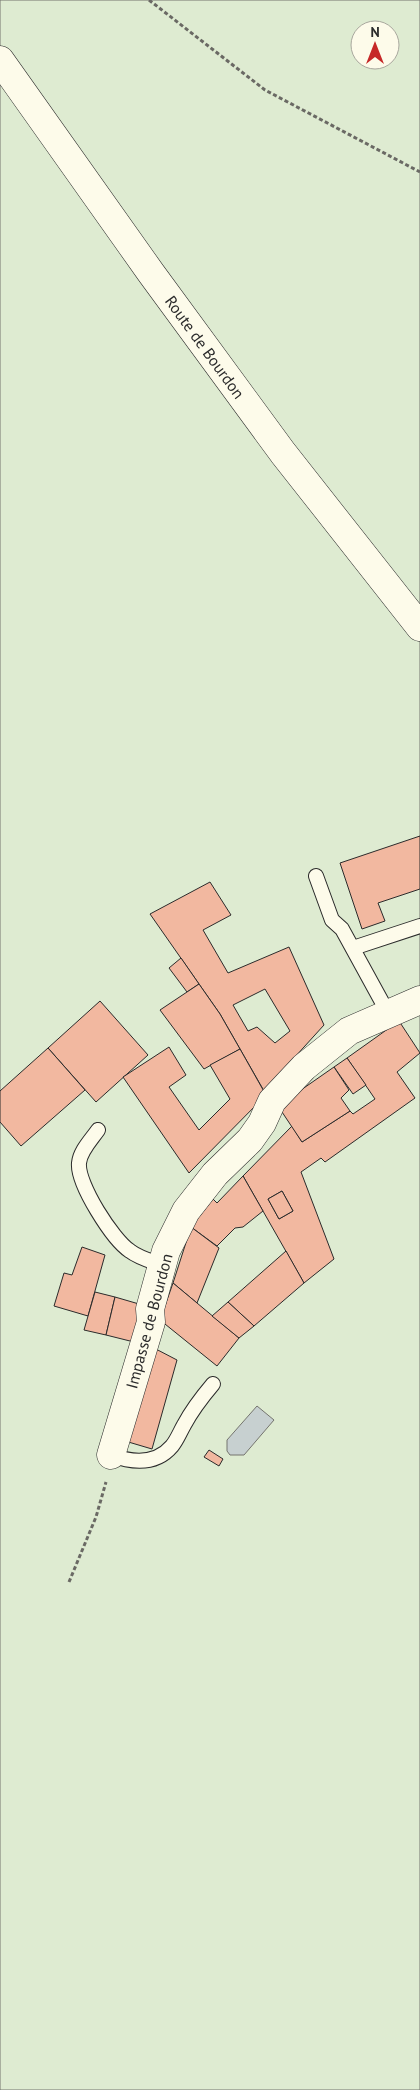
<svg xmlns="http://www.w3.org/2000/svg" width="420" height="2090" font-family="'PT Sans',sans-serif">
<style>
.green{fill:#deebd1;stroke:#74746e;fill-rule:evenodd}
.water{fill:#c7d0d0;stroke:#74746e}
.building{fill:#f2b8a0;stroke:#2b2b2b;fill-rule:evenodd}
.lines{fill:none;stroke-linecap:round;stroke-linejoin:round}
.lane-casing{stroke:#2b2b2b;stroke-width:16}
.street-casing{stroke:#2b2b2b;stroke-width:29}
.path{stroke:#6a6964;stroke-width:3;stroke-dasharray:4 2.5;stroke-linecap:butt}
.lane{stroke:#fdfbea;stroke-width:14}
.street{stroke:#fdfbea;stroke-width:28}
.labels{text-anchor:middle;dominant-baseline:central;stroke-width:4;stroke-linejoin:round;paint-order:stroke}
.street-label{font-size:16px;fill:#2b2b2b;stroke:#fdfbea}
</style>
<rect width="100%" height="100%" fill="#fdfbea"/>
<path class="green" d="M0,0H420V2090H0ZM360,30H390V60H360Z"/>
<path class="water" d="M257,1406L274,1420L244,1455H230L227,1451V1440Z"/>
<g class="building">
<path d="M420,836V889L378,903L385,921L362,929L340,863Z"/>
<path d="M210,882L231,915L203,930L228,973L289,947L324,1025L264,1091L220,1014L150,914ZM265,989L290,1031L275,1043L257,1027L248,1031L233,1005Z"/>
<path d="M181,958L199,984L187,992L169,968Z"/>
<path d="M199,984L220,1014L240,1049L204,1069L160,1010Z"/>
<path d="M100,1001L148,1055L96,1102L48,1048Z"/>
<path d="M399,1021L420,1053L397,1072L415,1098L325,1162L321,1158L301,1172L334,1259L304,1283L243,1176L292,1126L302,1142L350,1111L353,1114L375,1099L347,1058ZM282,1191L293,1211L279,1219L268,1199Z"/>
<path d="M169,1047L186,1075L169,1087L199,1130L230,1099L210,1065L240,1049L266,1095L189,1173L123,1077Z"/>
<path d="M48,1048L85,1090L21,1146L0,1122V1091Z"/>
<path d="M347,1058L366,1085L353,1094L334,1067Z"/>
<path d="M334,1067L349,1090L341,1098L350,1111L302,1142L278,1106Z"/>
<path d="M243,1176L263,1211L243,1227L235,1228L217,1246L191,1227L213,1199L217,1203Z"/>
<path d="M282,1191L293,1211L279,1219L268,1199Z"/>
<path d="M191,1227L219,1248L197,1303L173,1283Z"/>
<path d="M82,1247L105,1255L88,1316L54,1306L64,1273L72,1275Z"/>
<path d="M286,1251L304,1283L254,1326L228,1302Z"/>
<path d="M173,1283L239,1338L217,1366L160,1320Z"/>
<path d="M95,1292L115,1297L106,1335L84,1330Z"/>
<path d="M115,1297L139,1304L138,1343L106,1335Z"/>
<path d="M228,1302L254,1326L239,1338L212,1316Z"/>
<path d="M152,1347L177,1360L152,1449L125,1441Z"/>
<path d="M209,1450L223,1459L219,1466L204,1457Z"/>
</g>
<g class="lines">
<g class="lane-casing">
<g id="lane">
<path d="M316,876L332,920L342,929L388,1013"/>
<path d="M353,948L420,926"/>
<path d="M98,1130C91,1140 80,1151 79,1163C77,1184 113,1240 130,1251C139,1258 151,1261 162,1265"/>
<path d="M111,1455C133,1463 156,1465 172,1446C177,1440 180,1432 184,1425C192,1410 202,1397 213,1384"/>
</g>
</g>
<g class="street-casing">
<g id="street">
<path d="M0,60L151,273L283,453L420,627"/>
<path d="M111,1455L151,1322L150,1309L166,1251L186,1211L215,1174L250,1140L262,1123L272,1101L304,1067L349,1031L420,1000"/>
</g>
</g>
<g class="path">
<path d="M149,0L265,90L420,172"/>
<path d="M69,1582L96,1517L106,1482"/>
</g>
<use href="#lane" class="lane"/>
<use href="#street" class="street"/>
</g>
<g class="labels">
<g class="street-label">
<text transform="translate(205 347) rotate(54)">Route de Bourdon</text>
<text transform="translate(149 1321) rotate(-75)">Impasse de Bourdon</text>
</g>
</g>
<g transform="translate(375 45)"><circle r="24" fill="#fdfbea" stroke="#a9a89e"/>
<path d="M0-4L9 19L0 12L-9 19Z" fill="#c62828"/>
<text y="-8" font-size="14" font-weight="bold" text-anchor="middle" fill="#2b2b2b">N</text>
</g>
</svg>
